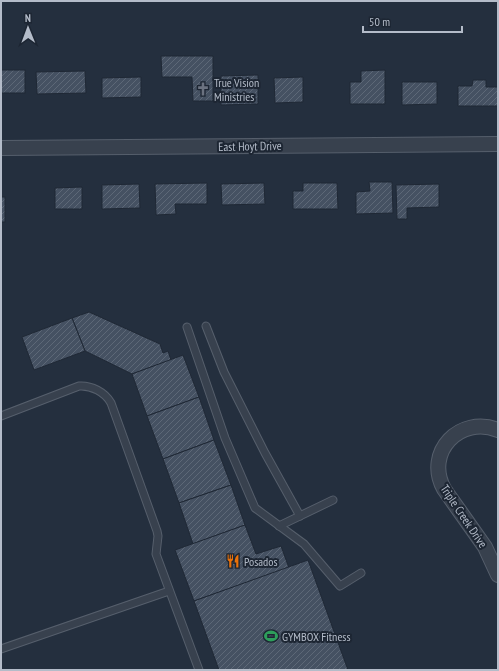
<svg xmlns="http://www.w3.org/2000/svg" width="499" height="671" font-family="'PT Sans Narrow',sans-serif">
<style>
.building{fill:url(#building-hatch);stroke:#1f2835}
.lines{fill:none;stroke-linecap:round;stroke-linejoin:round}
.service-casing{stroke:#565f6c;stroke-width:9}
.minor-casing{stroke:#565f6c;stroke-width:16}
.service{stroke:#38414e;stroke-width:7}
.minor{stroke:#38414e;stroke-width:14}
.labels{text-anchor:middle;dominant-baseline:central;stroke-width:4;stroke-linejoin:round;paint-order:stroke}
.poi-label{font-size:12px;fill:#b4bcc9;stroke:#1d2633;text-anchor:start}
.street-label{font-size:12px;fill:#b4bcc9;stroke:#1d2633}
</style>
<defs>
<pattern id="building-hatch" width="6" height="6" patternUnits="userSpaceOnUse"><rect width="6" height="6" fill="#455162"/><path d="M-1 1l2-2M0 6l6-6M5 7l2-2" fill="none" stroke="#5d6877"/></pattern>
</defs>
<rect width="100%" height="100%" fill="#242f3e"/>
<g class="building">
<path d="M161,56H213V101H193L192,77H162Z"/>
<rect x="1" y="70" width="24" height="23"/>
<path d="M385,70V104H350V82H361V71Z"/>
<path d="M85,71L86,93L37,94L36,72Z"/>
<path d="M258,75V104L221,105V76Z"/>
<path d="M141,77V97L102,98V78Z"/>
<path d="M303,77V102L275,103L274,78Z"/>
<path d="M473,80H486V87H498V106H458V86H472Z"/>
<path d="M402,82H437V104L402,105Z"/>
<path d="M369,182H392L393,213L356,214V192L370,191Z"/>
<path d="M207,183V204H175L176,214L156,215L155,184Z"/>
<path d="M264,183L265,204L222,205L221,184Z"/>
<path d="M303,183H337L338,209H293V191H303Z"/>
<path d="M139,184L140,208L102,209V185Z"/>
<path d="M439,184V207L407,208V219H397L396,185Z"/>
<path d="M82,187V209H55V188Z"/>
<rect x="1" y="197" width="4" height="25"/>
<path d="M89,312L160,344L163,353L168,351L171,360L132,374L85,351L72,318Z"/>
<path d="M72,318L85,351L34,370L22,337Z"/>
<path d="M183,355L199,397L147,416L132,374Z"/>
<path d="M199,397L214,440L163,459L147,416Z"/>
<path d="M214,440L231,485L179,503L163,459Z"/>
<path d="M231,485L245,525L193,544L179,503Z"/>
<path d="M245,525L256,554L281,546L289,568L194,601L175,550Z"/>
<path d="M308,560L348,670H219L194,601Z"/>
</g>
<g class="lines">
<g class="service-casing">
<g id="service">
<path d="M206,326L224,372L265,453L300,516"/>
<path d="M187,327L225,438L255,508L304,544L340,586L361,573"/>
<path d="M1,416L79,386C91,385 105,392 111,403L157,531L158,536L156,554L199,670"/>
<path d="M279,526L333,500"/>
<path d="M1,649L169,591"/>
</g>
</g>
<g class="minor-casing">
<g id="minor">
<path d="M1,148L498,144"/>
<path d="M498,430C460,415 424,452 444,489L485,547L498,575"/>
</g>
</g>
<use href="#service" class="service"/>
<use href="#minor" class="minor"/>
</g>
<defs>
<g id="church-bare" transform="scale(1.08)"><path d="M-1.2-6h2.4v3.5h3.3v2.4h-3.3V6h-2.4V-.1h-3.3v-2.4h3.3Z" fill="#6b7280" stroke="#1d2633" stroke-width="2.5" paint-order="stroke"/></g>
<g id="restaurant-bare" transform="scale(1.08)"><path d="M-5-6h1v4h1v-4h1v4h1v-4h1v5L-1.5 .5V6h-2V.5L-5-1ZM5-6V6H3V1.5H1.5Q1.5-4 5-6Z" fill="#e8710a" stroke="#1d2633" stroke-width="2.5" paint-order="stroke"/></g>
<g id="stadium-bare" transform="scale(1.08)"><path d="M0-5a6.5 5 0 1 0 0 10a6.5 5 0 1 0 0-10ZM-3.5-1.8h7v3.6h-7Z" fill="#2e9e5b" stroke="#1d2633" stroke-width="2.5" paint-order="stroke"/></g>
</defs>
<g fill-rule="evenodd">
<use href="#church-bare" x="203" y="89"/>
<use href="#restaurant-bare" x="233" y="561"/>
<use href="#stadium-bare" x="271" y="636"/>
</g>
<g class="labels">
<g class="poi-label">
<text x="214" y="82">True Vision<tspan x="214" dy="14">Ministries</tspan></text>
<text x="244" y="561">Posados</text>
<text x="282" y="636">GYMBOX Fitness</text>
</g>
<g class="street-label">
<text transform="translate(250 146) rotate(-1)">East Hoyt Drive</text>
<text transform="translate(464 516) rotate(56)">Triple Creek Drive</text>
</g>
</g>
<rect width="499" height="671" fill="none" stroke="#b4bcc9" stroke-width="4"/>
<g transform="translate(28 28) rotate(359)" stroke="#1d2633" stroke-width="3" paint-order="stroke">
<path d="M0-3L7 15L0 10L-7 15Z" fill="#b4bcc9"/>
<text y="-6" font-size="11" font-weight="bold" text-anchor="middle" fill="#b4bcc9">N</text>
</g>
<path d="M363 26v6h99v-6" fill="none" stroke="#b4bcc9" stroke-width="2"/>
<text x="369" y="26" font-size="12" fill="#b4bcc9" stroke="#1d2633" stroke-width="3" paint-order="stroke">50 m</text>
</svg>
